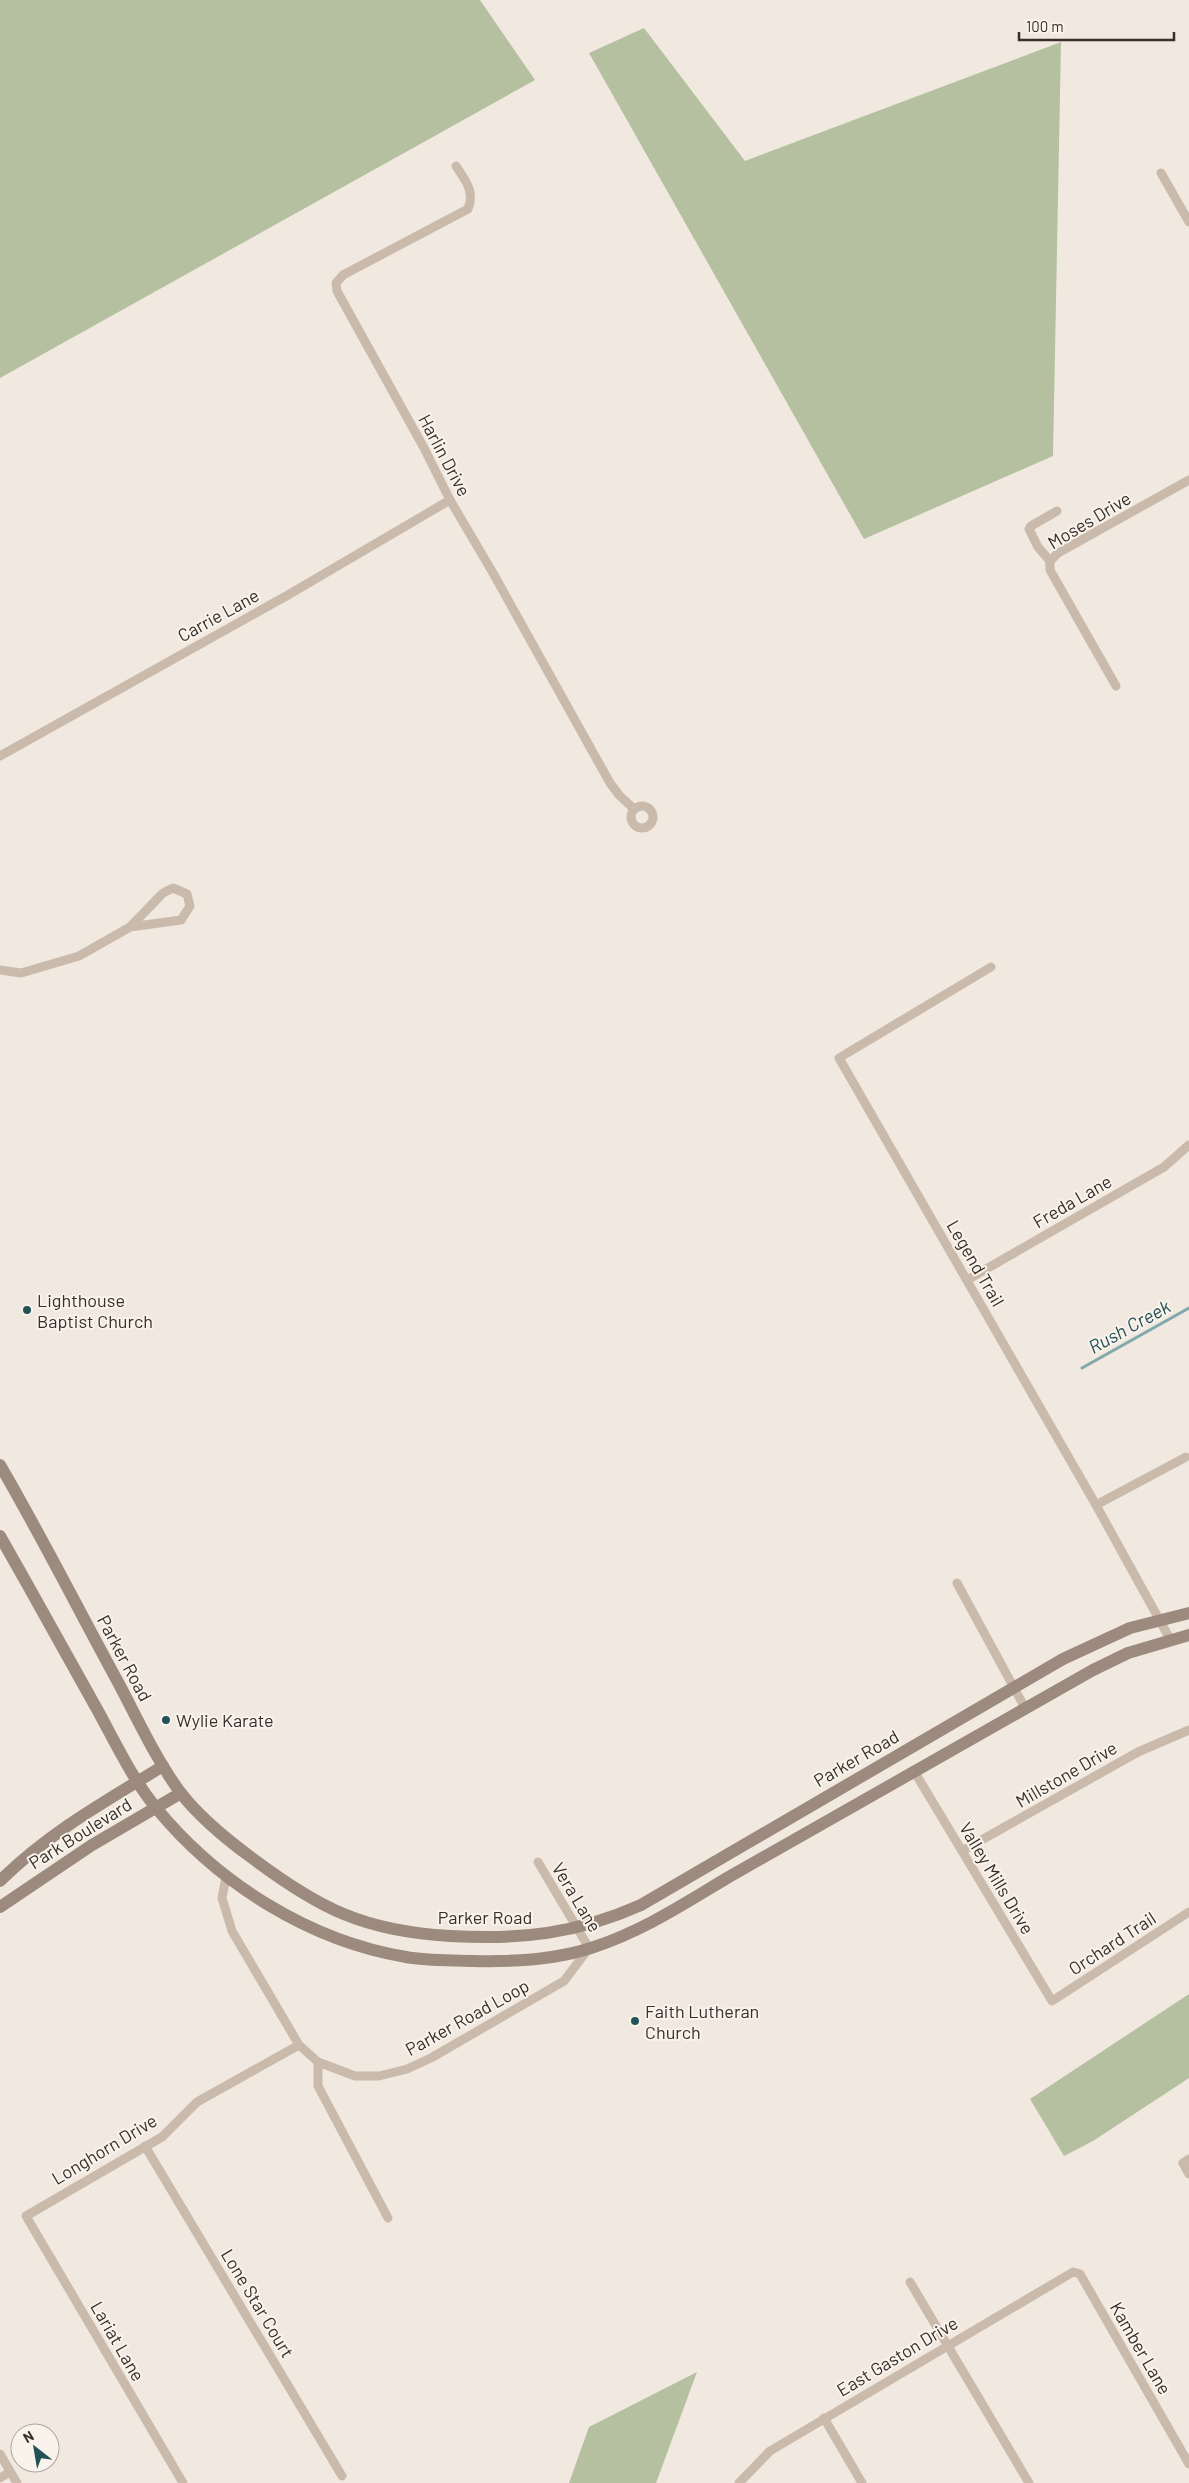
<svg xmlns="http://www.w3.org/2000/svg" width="1189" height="2483" font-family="Barlow,sans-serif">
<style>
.green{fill:#b4c0a0}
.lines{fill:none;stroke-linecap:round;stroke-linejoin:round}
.stream{stroke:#81a9ac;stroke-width:3}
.street{stroke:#c9baac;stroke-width:9}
.secondary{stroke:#9c8a7e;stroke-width:12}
.poi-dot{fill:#235256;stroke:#f9f3ec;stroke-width:2}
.labels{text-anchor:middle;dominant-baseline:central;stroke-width:4;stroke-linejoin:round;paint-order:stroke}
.street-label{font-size:18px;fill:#372f2b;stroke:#f9f3ec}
.poi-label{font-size:18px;fill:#372f2b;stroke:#f9f3ec;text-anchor:start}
.water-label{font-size:19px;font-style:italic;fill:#235256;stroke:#f9f3ec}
</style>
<rect width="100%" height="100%" fill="#f1e9e0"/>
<g class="green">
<path d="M0,0H480L535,80L0,378Z"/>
<path d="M644,28L745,161L1061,42L1053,456L864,539L589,53Z"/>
<path d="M1189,1994V2078L1093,2141L1064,2156L1030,2099Z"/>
<path d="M697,2372L656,2483H569L589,2427Z"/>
</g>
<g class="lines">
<path class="stream" d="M1082,1368L1189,1308"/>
<g class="street">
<path d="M456,166C466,181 475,192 468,209L343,275L336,283L337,291L424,448L450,500L493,573L610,783L619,795L634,809"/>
<path d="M1161,173L1189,222"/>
<path d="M1050,561L1038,547L1029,529L1031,526L1057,511"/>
<path d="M1116,686L1050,570V561L1058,553L1189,480"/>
<path d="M0,756L288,595L450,500"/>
<circle cx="642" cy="817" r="11"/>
<path d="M991,967L839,1058L1096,1505L1170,1639"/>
<path d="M0,970L21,973L79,956L130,927L163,893L173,888L187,894L190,906L181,920L130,927"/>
<path d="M967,1280L1164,1167L1189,1145"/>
<path d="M1096,1505L1186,1457"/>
<path d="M957,1583L1025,1708"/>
<path d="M914,1771L1052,2001L1189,1912"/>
<path d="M962,1851L1138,1752L1189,1730"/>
<path d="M226,1877L222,1898L232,1931L299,2045L318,2062L355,2076H379L407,2069L431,2058L564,1981L589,1948L538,1862"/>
<path d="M318,2062V2086L388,2218"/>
<path d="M145,2146L342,2476"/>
<path d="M1189,2159L1183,2163L1189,2174"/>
<path d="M910,2282L1029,2483"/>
<path d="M824,2418L862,2483"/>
<path d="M0,2454L17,2483"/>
<path d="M0,2478L10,2472"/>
<path d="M183,2483L26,2216L162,2137L197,2102L299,2045"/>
<path d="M739,2483L770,2451L1073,2272L1080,2274L1189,2464"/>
</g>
<g class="secondary">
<path d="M0,1465C42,1537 79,1611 119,1684C138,1720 156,1759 180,1792C200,1818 226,1839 252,1858C320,1909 364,1931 450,1936C520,1940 576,1934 641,1905L1063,1659L1130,1628L1189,1613"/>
<path d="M0,1536C33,1594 65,1652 98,1711C116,1744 133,1780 157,1809C219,1884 310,1941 406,1957C428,1961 451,1960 473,1961C512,1962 554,1960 591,1948C641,1932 682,1905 727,1878L1093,1670L1128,1653L1189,1635"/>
<path d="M0,1881C48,1833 106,1801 163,1766"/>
<path d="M0,1907L92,1845L181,1793"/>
</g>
</g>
<g class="poi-dot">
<circle cx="27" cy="1310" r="5"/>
<circle cx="166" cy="1720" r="5"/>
<circle cx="635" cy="2021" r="5"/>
</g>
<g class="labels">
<g class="street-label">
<text transform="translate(445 455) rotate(62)">Harlin Drive</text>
<text transform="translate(1089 520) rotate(-31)">Moses Drive</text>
<text transform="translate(218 615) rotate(-29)">Carrie Lane</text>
<text transform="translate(1072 1201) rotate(-30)">Freda Lane</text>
<text transform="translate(976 1263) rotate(60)">Legend Trail</text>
<text transform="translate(125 1658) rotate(62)">Parker Road</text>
<text transform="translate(856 1758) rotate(-30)">Parker Road</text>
<text transform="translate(1066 1774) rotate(-30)">Millstone Drive</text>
<text transform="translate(80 1833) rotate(-32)">Park Boulevard</text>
<text transform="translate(997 1878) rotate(59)">Valley Mills Drive</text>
<text transform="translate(577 1897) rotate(59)">Vera Lane</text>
<text x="485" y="1917">Parker Road</text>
<text transform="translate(1112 1943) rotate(-33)">Orchard Trail</text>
<text transform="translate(467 2017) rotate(-29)">Parker Road Loop</text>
<text transform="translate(104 2149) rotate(-31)">Longhorn Drive</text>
<text transform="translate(258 2303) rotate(59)">Lone Star Court</text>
<text transform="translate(118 2341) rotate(60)">Lariat Lane</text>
<text transform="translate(1141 2348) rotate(60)">Kamber Lane</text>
<text transform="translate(897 2356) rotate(-31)">East Gaston Drive</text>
</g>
<g class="poi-label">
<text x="37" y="1300">Lighthouse<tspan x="37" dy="21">Baptist Church</tspan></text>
<text x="176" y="1720">Wylie Karate</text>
<text x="645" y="2011">Faith Lutheran<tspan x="645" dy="21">Church</tspan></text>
</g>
<g class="water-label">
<text transform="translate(1129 1326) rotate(-29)">Rush Creek</text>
</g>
</g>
<g transform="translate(35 2448) rotate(329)"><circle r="24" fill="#f9f3ec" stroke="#aba59f"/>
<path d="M0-4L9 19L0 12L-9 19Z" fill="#235256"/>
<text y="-8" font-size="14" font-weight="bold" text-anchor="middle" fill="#372f2b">N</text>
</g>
<path d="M1019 32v8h155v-8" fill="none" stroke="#372f2b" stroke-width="2.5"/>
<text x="1026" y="32" font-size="15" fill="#372f2b" stroke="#f9f3ec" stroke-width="4" paint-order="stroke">100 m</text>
</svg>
